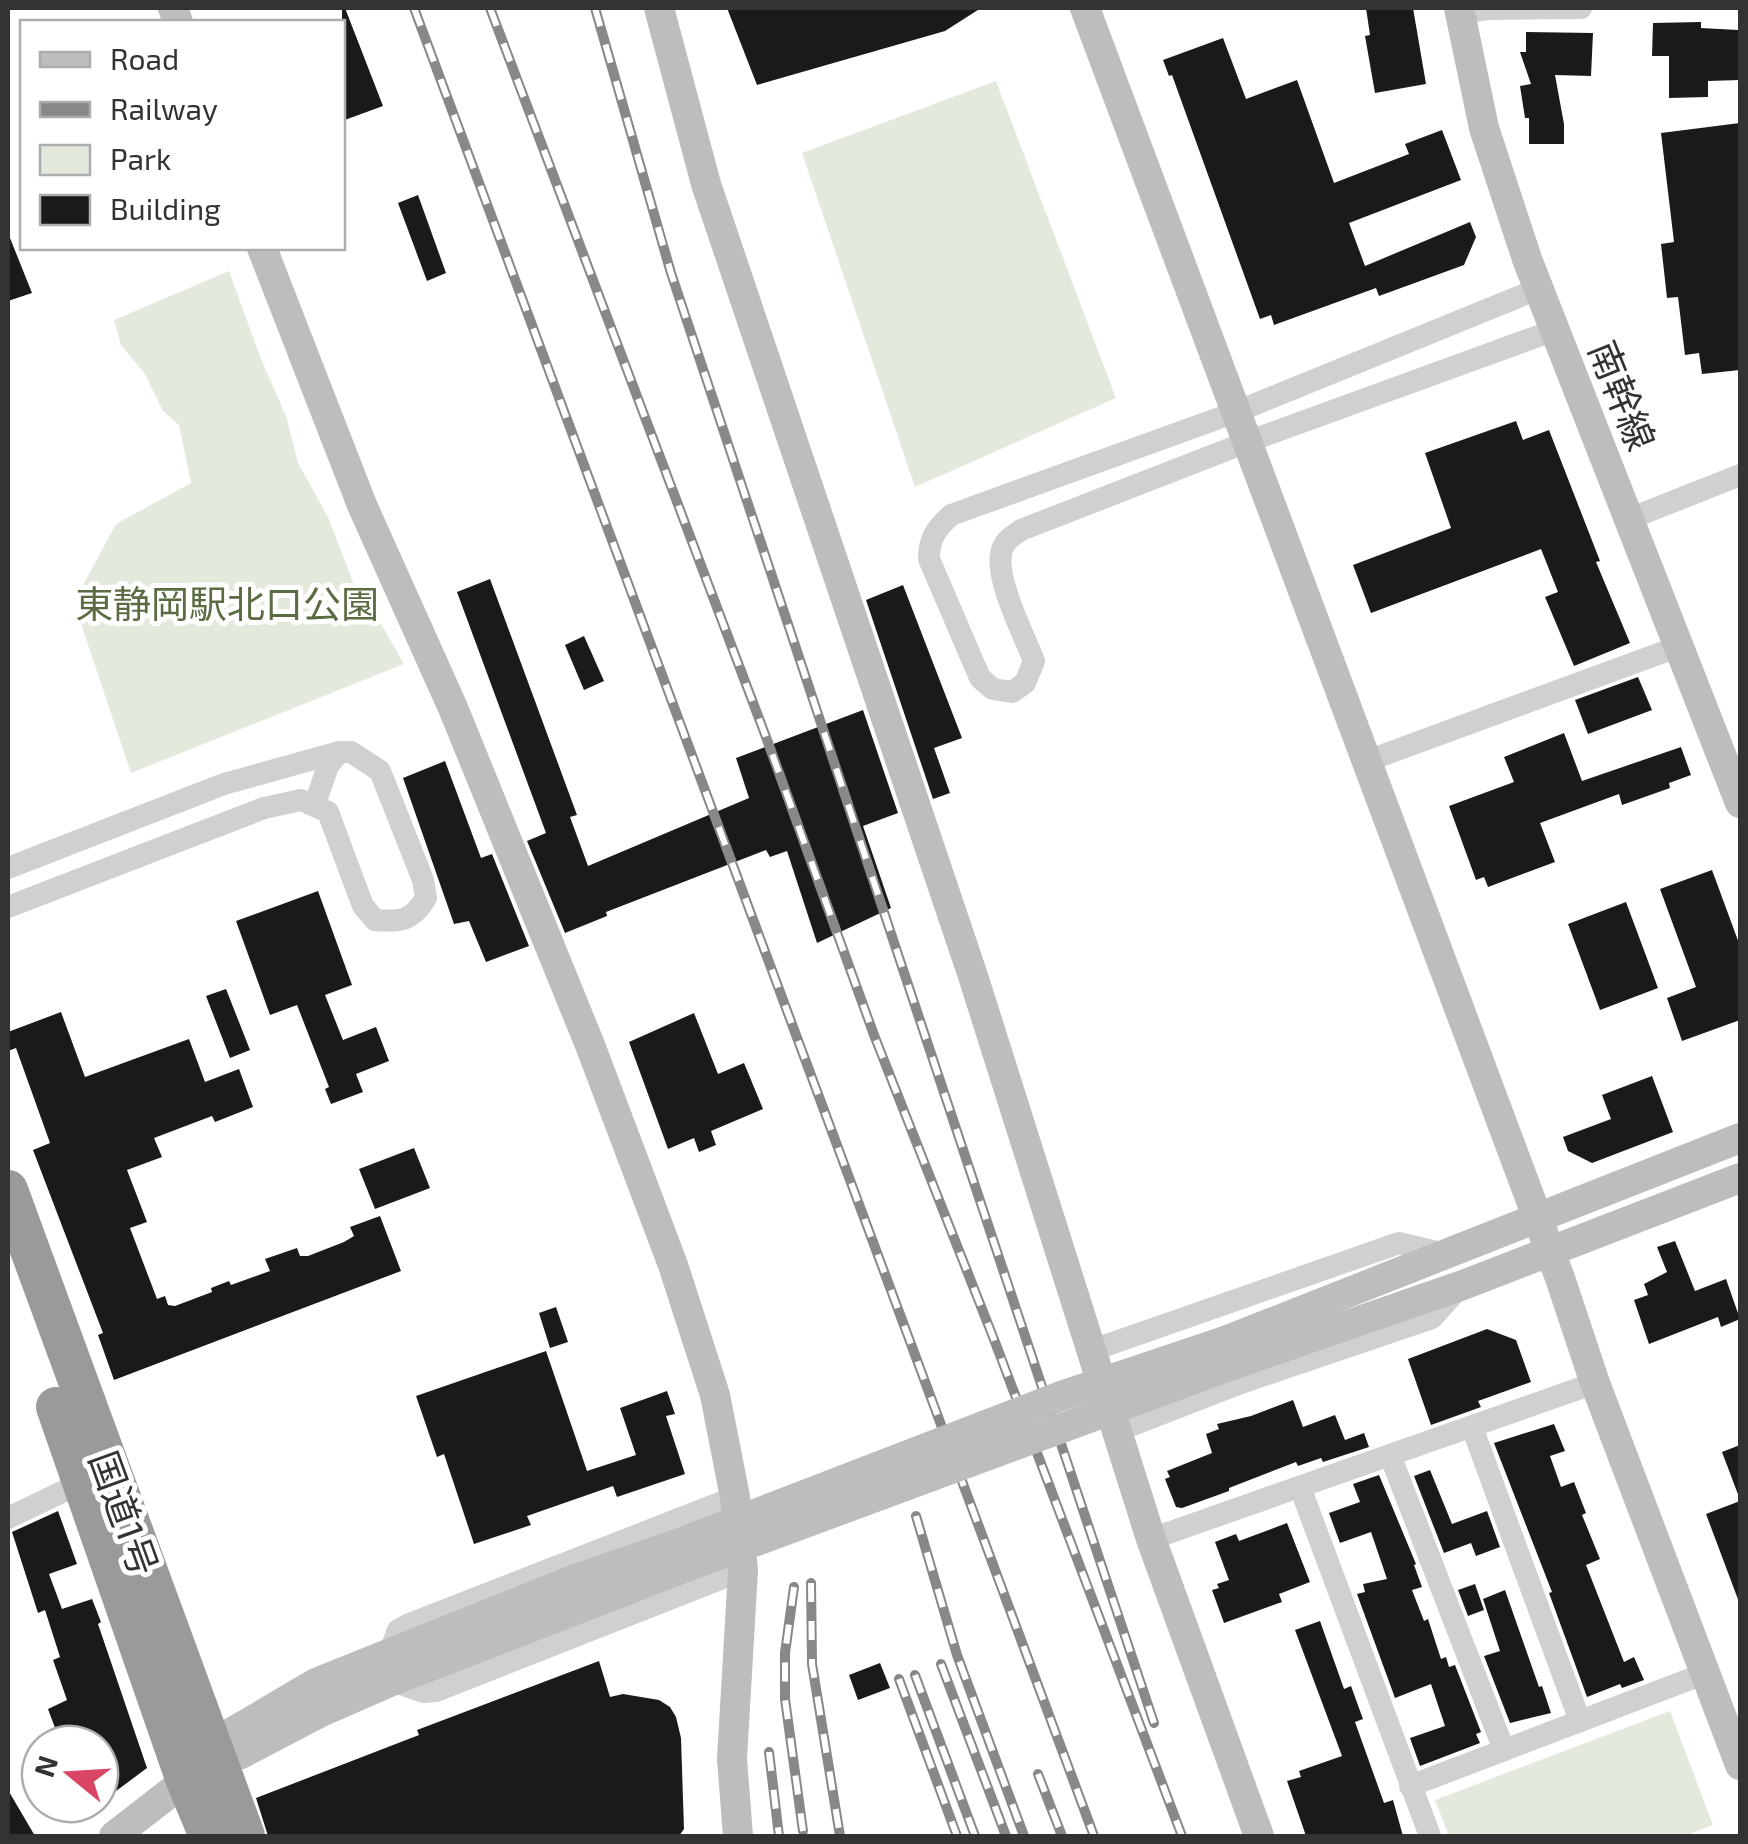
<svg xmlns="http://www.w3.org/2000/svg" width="1748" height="1844" font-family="'Exo 2','Noto Sans JP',sans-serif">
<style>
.green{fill:#e4e9dd}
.building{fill:#1a1a1a}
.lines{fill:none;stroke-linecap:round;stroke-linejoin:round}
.street{stroke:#d0d0d0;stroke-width:22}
.secondary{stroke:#bdbdbd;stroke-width:30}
.highway{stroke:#9a9a9a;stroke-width:40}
.rail-casing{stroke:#888;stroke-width:10}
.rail{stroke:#fff;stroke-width:6;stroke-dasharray:19;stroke-linecap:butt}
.secondary-bridge{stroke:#bdbdbd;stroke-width:30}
.labels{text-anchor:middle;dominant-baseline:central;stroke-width:10;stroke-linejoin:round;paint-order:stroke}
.street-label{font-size:38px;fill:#333;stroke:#fff}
.park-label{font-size:38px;fill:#5c6c42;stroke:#fff}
</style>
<rect width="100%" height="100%" fill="#fff"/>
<g class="green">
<path d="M996,81L1116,398L915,487L802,153Z"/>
<path d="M229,271L261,359L286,416L298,463L328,517L355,587L380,622L404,664L131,773L79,618L80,591L116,524L191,483L179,425L163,411L145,374L121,345L114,320Z"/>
<path d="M1670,1711L1713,1825L1684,1836H1449L1435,1800Z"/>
</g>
<g class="building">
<path d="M342,8H345L383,106L342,121Z"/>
<path d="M727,8H981L945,31L757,85Z"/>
<path d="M1366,8H1413L1426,84L1375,93L1365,36L1370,35Z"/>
<path d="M1701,22V28L1738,30L1740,80L1708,81V97L1669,98V56H1652L1653,23Z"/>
<path d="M1526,32L1593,33L1591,76L1555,75L1564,124V144H1529V118H1525L1520,86L1531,84L1520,52H1526Z"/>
<path d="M1223,38L1246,99L1297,80L1334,183L1409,154L1405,144L1442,130L1461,180L1349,223L1365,266L1470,222L1476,237L1464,265L1379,296L1376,288L1274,325L1271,315L1260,319L1172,75L1169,76L1163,60Z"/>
<path d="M1740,123V370L1702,374L1699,353L1685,355L1678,297L1667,298L1661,244L1674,242L1661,133Z"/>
<path d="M418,195L446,273L427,281L398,203Z"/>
<path d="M8,233L32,293L8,301Z"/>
<path d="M1516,421L1523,440L1549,430L1600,561L1596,562L1630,643L1574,666L1545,597L1558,592L1541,549L1371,613L1353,565L1451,528L1425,453Z"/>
<path d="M490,579L577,815L570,817L588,866L749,798L736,758L863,710L898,813L863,826L891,908L817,943L787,851L770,857L766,850L606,912L607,916L565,933L527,841L546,833L457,592Z"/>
<path d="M903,585L962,738L934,748L950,793L933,799L866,600Z"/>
<path d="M584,636L604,681L584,690L565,645Z"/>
<path d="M1638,677L1652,710L1588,734L1575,700Z"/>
<path d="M1564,733L1582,781L1681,747L1691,775L1669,783L1670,788L1622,805L1619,794L1540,823L1555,862L1488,887L1484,877L1476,880L1449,806L1514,782L1504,757Z"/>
<path d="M445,761L481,858L492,854L529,946L486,962L469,921L454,924L403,778Z"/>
<path d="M1712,870L1740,946V1020L1682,1041L1667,998L1696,987L1660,889Z"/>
<path d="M318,891L352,985L325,995L343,1040L376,1027L389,1061L356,1074L363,1092L331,1104L325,1089L329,1087L297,1005L270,1015L236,921Z"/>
<path d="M1626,902L1658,988L1600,1010L1568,924Z"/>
<path d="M226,989L250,1050L230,1058L206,996Z"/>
<path d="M61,1012L85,1077L189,1039L205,1082L239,1069L253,1107L215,1122L212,1116L154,1138L162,1157L127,1170L147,1222L130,1228L157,1299L165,1296L168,1305L175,1306L212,1292L211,1288L229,1281L231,1285L270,1271L265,1259L297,1248L300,1256H308L344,1242L354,1236L350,1227L380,1216L401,1271L114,1380L98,1335L103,1333L33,1150L50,1143L16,1048L8,1051V1032Z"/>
<path d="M694,1013L718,1074L744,1063L763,1109L711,1131L716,1145L699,1152L694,1138L668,1149L629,1042Z"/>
<path d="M1652,1076L1673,1132L1592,1163L1568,1151L1563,1137L1611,1119L1602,1095Z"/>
<path d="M414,1148L430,1188L375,1209L359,1169Z"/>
<path d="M1675,1241L1695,1291L1726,1279L1740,1319L1721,1327L1718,1317L1649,1344L1634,1300L1648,1295L1644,1284L1667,1272L1657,1247Z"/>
<path d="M556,1307L568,1342L550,1348L539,1313Z"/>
<path d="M1487,1329L1516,1340L1531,1382L1478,1401L1481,1407L1431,1425L1408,1359Z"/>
<path d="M546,1351L587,1471L636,1455L620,1408L667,1391L675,1414L666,1416L685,1474L617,1497L613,1486L527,1516L531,1525L474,1544L444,1454L437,1457L416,1396Z"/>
<path d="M1293,1400L1303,1427L1335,1415L1345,1440L1364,1433L1369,1447L1323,1462L1321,1458L1298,1466L1296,1462L1229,1488V1491L1182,1508L1176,1507L1165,1479L1170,1477L1167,1471L1212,1453L1206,1434L1219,1429L1217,1424L1251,1416Z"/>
<path d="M1554,1424L1565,1451L1550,1456L1561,1487L1574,1482L1586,1513L1582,1515L1600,1559L1586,1565L1624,1662L1634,1657L1644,1680L1622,1688L1620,1684L1587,1697L1549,1593L1552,1592L1494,1443Z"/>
<path d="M1740,1445V1497H1739L1722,1452Z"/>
<path d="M1430,1470L1452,1524L1487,1511L1500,1547L1476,1556L1471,1543L1444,1553L1414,1476Z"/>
<path d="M1379,1475L1416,1564L1414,1565L1422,1587L1412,1590L1424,1621L1428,1619L1441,1659L1446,1657L1449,1667L1455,1665L1481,1732L1476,1734L1480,1743L1420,1766L1410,1738L1445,1726L1431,1684L1395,1698L1357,1594L1365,1592L1363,1584L1387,1579L1371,1532L1340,1543L1329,1513L1360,1502L1353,1484Z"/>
<path d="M1740,1501V1602H1739L1706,1514Z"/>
<path d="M58,1511L77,1564L49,1574L62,1609L92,1599L101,1622L98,1624L147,1768L100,1803V1744H61L48,1709L67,1700L53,1660L60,1657L45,1610L38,1613L12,1532Z"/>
<path d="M1287,1523L1310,1582L1279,1594L1282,1602L1224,1623L1212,1590L1219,1588L1217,1584L1229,1580L1215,1542L1236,1534L1239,1541Z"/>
<path d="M1475,1584L1484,1610L1468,1616L1458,1590Z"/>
<path d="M1505,1590L1539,1687L1542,1686L1551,1713L1510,1723L1484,1656L1500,1651L1483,1599Z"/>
<path d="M1320,1621L1344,1689L1351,1686L1363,1719L1355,1722L1384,1803L1393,1800L1403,1836H1306L1287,1781L1301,1777L1299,1771L1342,1756L1295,1630Z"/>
<path d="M599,1661L610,1697L623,1694L659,1700L670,1707L676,1717L681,1738L684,1829L679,1836H268L256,1798L419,1735L417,1730Z"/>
<path d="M880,1663L890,1688L858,1700L849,1675Z"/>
<path d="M8,1790L35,1836H8Z"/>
</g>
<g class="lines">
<g class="street">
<path d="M1460,13L1487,9L1581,8"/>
<path d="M1538,289L1236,412L951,515C936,529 929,538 929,559L980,678L993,689L1012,692L1025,683L1034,661C1024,635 996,581 1001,554C1003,541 1011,537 1021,530L1247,442L1555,330"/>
<path d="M1629,519L1740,475"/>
<path d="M1367,761L1680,646"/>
<path d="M315,804L328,766L339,752"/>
<path d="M8,868L224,784L339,752H351L380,771L423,880L426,898C412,921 401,922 375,920L363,906L328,812L301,800L264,808L8,907"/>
<path d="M1090,1351L1399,1243L1445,1254"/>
<path d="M1472,1427L1580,1721"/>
<path d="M1117,1431L1241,1383L1432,1318L1460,1287"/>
<path d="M1390,1455L1504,1750"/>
<path d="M1300,1487L1430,1836"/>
<path d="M8,1518L83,1482"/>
<path d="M1151,1539L1595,1383"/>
<path d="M389,1655L398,1630L407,1625L735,1497"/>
<path d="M392,1681L424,1692L436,1691L743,1570"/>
<path d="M1410,1786L1706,1673"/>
</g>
<g class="secondary">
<path d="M173,8L178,22"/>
<path d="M659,8L706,184L973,976L1151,1539L1259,1836"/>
<path d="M1085,8L1560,1278L1595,1383L1740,1765"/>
<path d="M1459,8L1484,128L1527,259L1740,803"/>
<path d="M262,248L362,505L453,708L590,1045L673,1265L715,1395L735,1497L743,1570L732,1759L738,1836"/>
<path d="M1225,1341L1740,1138"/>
<path d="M1235,1364L1463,1285L1740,1178"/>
<path d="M216,1757L239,1755L321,1712L392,1681L689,1566"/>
<path d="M114,1836L216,1757L231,1733L316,1683L573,1580L680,1543"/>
</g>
<g class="highway">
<path d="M8,1190L245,1836"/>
<path d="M56,1407L185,1778L209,1836"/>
</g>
<g class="rail-casing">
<g id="rail">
<path d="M414,8L1094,1836"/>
<path d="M490,8L766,737L874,1035L995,1342L1182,1836"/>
<path d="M595,8L671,273L1154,1723"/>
<path d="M916,1516L957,1655L1024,1836"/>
<path d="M811,1583L812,1664L840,1836"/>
<path d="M794,1587L785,1653V1699L803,1831"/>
<path d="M941,1664L1006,1836"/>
<path d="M915,1675L975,1836"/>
<path d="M899,1679L957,1836"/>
<path d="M769,1752L779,1836"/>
<path d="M1038,1774L1062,1836"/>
</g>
</g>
<use href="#rail" class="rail"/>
<g class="secondary-bridge">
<path d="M680,1543L1061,1396L1225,1341"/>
<path d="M689,1566L1235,1364"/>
</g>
</g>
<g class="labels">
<g class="street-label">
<text transform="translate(1623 395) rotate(68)">南幹線</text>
<text transform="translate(125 1513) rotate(70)">国道1号</text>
</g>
<g class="park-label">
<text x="227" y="603">東静岡駅北口公園</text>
</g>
</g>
<rect width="1748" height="1844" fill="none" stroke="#333333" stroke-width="20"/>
<rect x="20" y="20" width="325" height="230" fill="#ffffff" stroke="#adadad" stroke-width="2.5"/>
<rect x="40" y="52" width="50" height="15" fill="#bdbdbd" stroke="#adadad" stroke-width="2.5"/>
<text x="110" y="70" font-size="30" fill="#333333">Road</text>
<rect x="40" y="102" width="50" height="15" fill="#888888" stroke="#adadad" stroke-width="2.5"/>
<text x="110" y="120" font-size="30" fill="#333333">Railway</text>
<rect x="40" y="145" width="50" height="30" fill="#e4e9dd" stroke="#adadad" stroke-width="2.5"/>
<text x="110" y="170" font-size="30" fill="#333333">Park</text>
<rect x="40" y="195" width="50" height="30" fill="#1a1a1a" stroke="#adadad" stroke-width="2.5"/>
<text x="110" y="220" font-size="30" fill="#333333">Building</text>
<g transform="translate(70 1774) rotate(288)"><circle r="48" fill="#ffffff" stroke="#adadad" stroke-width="2.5"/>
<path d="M0-8L18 38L0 25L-18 38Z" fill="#da4565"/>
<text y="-15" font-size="28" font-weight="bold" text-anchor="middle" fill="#333333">N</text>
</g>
</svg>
